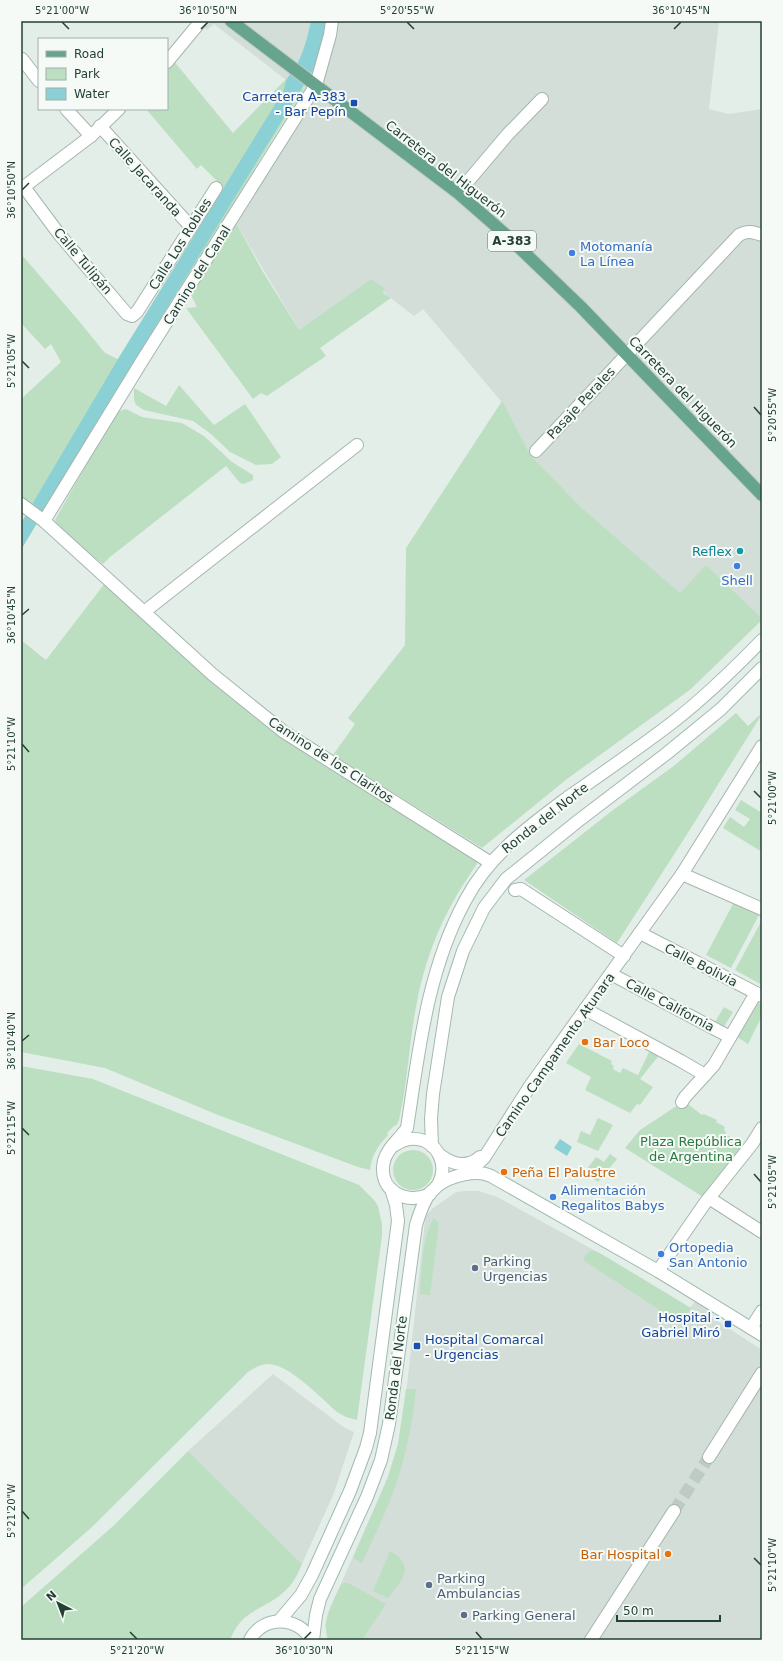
<svg xmlns="http://www.w3.org/2000/svg" width="783" height="1661" font-family="'DejaVu Sans',sans-serif">
<style>
.built{fill:#d2ded7}
.green{fill:#bcdfc2}
.water{fill:#8bd0d4}
.lines{fill:none;stroke-linecap:round;stroke-linejoin:round}
.street-tunnel{stroke:#bdcbc4;stroke-width:12;stroke-dasharray:12 6;stroke-linecap:butt}
.street-casing{stroke:#a6b6af;stroke-width:14}
.secondary-casing{stroke:#a2baaf;stroke-width:14}
.primary-casing{stroke:#c1cac6;stroke-width:14}
.street{stroke:#fff;stroke-width:12}
.secondary{stroke:#fff;stroke-width:12}
.primary{stroke:#67a48e;stroke-width:12}
.ticks{fill:none;stroke:#234035;stroke-width:1.5}
.transit-dot{fill:#1a4fb4;stroke:#f5faf7;stroke-width:1.5}
.shop-dot{fill:#3f7fe0;stroke:#f5faf7;stroke-width:1.5}
.culture-dot{fill:#0f9aa8;stroke:#f5faf7;stroke-width:1.5}
.food-dot{fill:#e8710a;stroke:#f5faf7;stroke-width:1.5}
.service-dot{fill:#5c6f8a;stroke:#f5faf7;stroke-width:1.5}
.labels{text-anchor:middle;dominant-baseline:central;stroke-width:4;stroke-linejoin:round;paint-order:stroke}
.shield{fill:#f5faf7;stroke:#62786f;stroke-width:1}
.shield-label{font-size:12px;font-weight:bold;fill:#234035}
.transit-label{font-size:13px;fill:#164399;stroke:#f5faf7;text-anchor:end}
.street-label{font-size:13px;fill:#234035;stroke:#f5faf7}
.shop-label{font-size:13px;fill:#366cbe;stroke:#f5faf7;text-anchor:start}
.culture-label{font-size:13px;fill:#0d838f;stroke:#f5faf7;text-anchor:end}
.food-label{font-size:13px;fill:#c56008;stroke:#f5faf7;text-anchor:start}
.park-label{font-size:13px;fill:#2b7841;stroke:#f5faf7}
.service-label{font-size:13px;fill:#4e5e75;stroke:#f5faf7;text-anchor:start}
.neatline{fill:none;stroke:#234035;stroke-width:1.5}
.ticks-label{font-size:10px;text-anchor:middle;fill:#234035}
</style>
<rect width="100%" height="100%" fill="#e4eee8"/>
<g class="built">
<path d="M198,21H719L709,109L729,114L762,109V618L706,565L681,594L582,508L531,456L501,401L423,309L414,316L383,292L371,279L299,330L236,223L226,218L296,101L304,94L214,24L207,30Z"/>
<path d="M465,1191H479L497,1197L603,1255L690,1308L695,1301L713,1312L710,1316L762,1350V1640H328L325,1626L328,1613L388,1477L398,1444L404,1413L425,1221L427,1214L432,1209L456,1192Z"/>
<path d="M273,1374L345,1428L354,1432L334,1493L302,1564L188,1451Z"/>
</g>
<g class="green">
<path d="M173,60L233,133L286,79L296,87L305,91L296,101L42,517L21,501V397L22,398L61,362L51,344L45,349L21,323V254L79,321L105,353L118,359L224,188L201,165L197,169L146,109H167V67Z"/>
<path d="M236,223L263,272L299,330L371,279L384,288L383,293L391,298L320,348L326,356L267,396L261,393L253,399L186,308L197,307L191,295Z"/>
<path d="M179,385L214,425L245,404L281,457L272,464L256,465L230,452L211,434L193,421L144,410L136,405L134,400V388L166,406Z"/>
<path d="M502,401L531,456L582,508L680,593L706,565L762,618V620L691,689L567,779L482,848L333,755L355,724L348,718L405,645L406,548Z"/>
<path d="M126,409L142,417L182,423L204,436L232,462L253,475V480L244,484L240,483L226,466L110,557L103,564L58,530L55,520L112,419L119,411Z"/>
<path d="M105,583L280,736L477,862V864C446,908 427,950 417,1002C409,1041 408,1081 399,1120L396,1126L395,1125L387,1133L388,1135C378,1146 372,1154 370,1170L358,1167L218,1115L105,1068L21,1052V640L46,660Z"/>
<path d="M736,713L748,726L762,713V714L684,839L617,943L524,880L613,810L675,765Z"/>
<path d="M741,800L762,813V852L723,828L730,817L744,827L750,819L735,810Z"/>
<path d="M734,902L759,915L731,968L706,955Z"/>
<path d="M762,920V985L735,970Z"/>
<path d="M754,1001L762,1005V1016L748,1044L734,1035Z"/>
<path d="M724,1007L733,1012L722,1030L713,1025Z"/>
<path d="M579,1044L612,1061L611,1064L614,1066L613,1069L620,1073L623,1068L638,1075L651,1048L661,1053L640,1079L653,1087L640,1105L637,1104L630,1113L585,1090L591,1077L566,1063Z"/>
<path d="M21,1066L93,1079L359,1185L375,1201L378,1206L382,1224V1236L357,1420L346,1417L337,1412C321,1398 289,1364 268,1364C261,1364 254,1368 248,1372L91,1528L21,1589Z"/>
<path d="M684,1101L702,1115L704,1114L717,1120L716,1122L725,1127L724,1129L727,1135L744,1146L703,1197L625,1148L640,1130Z"/>
<path d="M598,1118L613,1125L598,1151L577,1142L581,1131L590,1135Z"/>
<circle cx="413" cy="1170" r="20"/>
<path d="M610,1154L617,1159L598,1182L584,1173L596,1157L604,1162Z"/>
<path d="M434,1218L439,1224L430,1295L420,1294C422,1269 421,1240 434,1218Z"/>
<path d="M590,1251H595L603,1255L691,1308L681,1324L583,1260L586,1255Z"/>
<path d="M406,1389H416C413,1420 407,1451 397,1481C388,1509 374,1536 362,1563L353,1558L388,1477L398,1444Z"/>
<path d="M188,1451L302,1564C298,1573 294,1583 286,1590C265,1611 243,1607 230,1640H21V1607L112,1527Z"/>
<path d="M390,1551C417,1567 402,1579 388,1598L373,1591Z"/>
<path d="M344,1583H348L386,1604L362,1640H328C322,1620 332,1603 341,1585Z"/>
</g>
<g class="water">
<path d="M311,21H329L318,62L127,373L21,550V523L118,359L284,90C286,74 293,74 299,60C305,48 308,34 311,21Z"/>
<path d="M560,1139L572,1147L567,1156L554,1148Z"/>
</g>
<g class="lines">
<path class="street-tunnel" d="M674,1511L709,1457"/>
<g class="street-casing">
<g id="street">
<path d="M22,59L39,81"/>
<path d="M167,62L201,21"/>
<path d="M66,109L91,136"/>
<path d="M100,126L191,227"/>
<path d="M24,187L59,234L127,314L132,316L137,312L216,188"/>
<path d="M21,189L91,136L119,109"/>
<path d="M458,193L508,134L542,99"/>
<path d="M536,451L739,235C748,230 753,232 762,235"/>
<path d="M21,504L44,521L212,674L284,732L491,863"/>
<path d="M44,521L142,361L316,85L330,35L332,21"/>
<path d="M144,612L357,445"/>
<path d="M682,874L762,909"/>
<path d="M515,890L521,889L624,956"/>
<path d="M640,933L762,996"/>
<path d="M611,974L730,1037"/>
<path d="M585,1009L681,1061L705,1075"/>
<path d="M682,1102L685,1097L714,1065L756,993"/>
<path d="M440,1155C452,1164 467,1169 480,1157"/>
<path d="M467,1174L484,1158L530,1086L682,874L762,746"/>
<path d="M709,1198L762,1232"/>
<path d="M658,1271L705,1203L752,1144L762,1128"/>
<path d="M709,1457L762,1373"/>
<path d="M591,1640L674,1511"/>
</g>
</g>
<g class="secondary-casing">
<g id="secondary">
<path d="M432,1146L431,1119L433,1094L448,997L463,951L484,908L506,879L578,821L666,754L721,709L762,668"/>
<path d="M437,1186C450,1176 475,1169 491,1176L658,1271L762,1335"/>
<path d="M430,1194C406,1206 377,1190 384,1161C387,1148 400,1139 407,1128C419,1050 427,971 465,901C488,856 528,827 567,798C603,773 639,748 673,722C705,697 734,669 762,640"/>
<path d="M751,1328L762,1311"/>
<path d="M279,1621L301,1595L312,1575L350,1491L366,1448L370,1433L398,1221L396,1205L391,1189"/>
<path d="M250,1640C262,1615 299,1616 311,1640"/>
<path d="M313,1640L316,1615L320,1599L367,1497L381,1460L389,1424L416,1225C419,1215 423,1203 429,1194C432,1190 437,1188 439,1183C447,1167 440,1148 425,1141C415,1137 404,1139 395,1145"/>
</g>
</g>
<g class="primary-casing">
<path id="primary" d="M231,21L458,193L505,234L581,307L762,495"/>
</g>
<use href="#street" class="street"/>
<use href="#secondary" class="secondary"/>
<use href="#primary" class="primary"/>
</g>
<path class="ticks" d="M62,22L69,29M407,22L414,29M201,29L208,22M674,29L681,22M22,190L29,183M22,361L29,368M754,407L761,415M22,615L29,609M22,744L29,752M754,791L761,798M22,1041L29,1035M22,1128L29,1135M754,1174L761,1182M22,1511L29,1519M754,1558L761,1565M130,1632L137,1639M476,1632L482,1639M304,1639L311,1632"/>
<g class="transit-dot">
<rect x="350" y="99" width="8" height="8" rx="2"/>
<rect x="724" y="1320" width="8" height="8" rx="2"/>
<rect x="413" y="1342" width="8" height="8" rx="2"/>
</g>
<g class="shop-dot">
<circle cx="572" cy="253" r="4"/>
<circle cx="737" cy="566" r="4"/>
<circle cx="553" cy="1197" r="4"/>
<circle cx="661" cy="1254" r="4"/>
</g>
<circle class="culture-dot" cx="740" cy="551" r="4"/>
<g class="food-dot">
<circle cx="585" cy="1042" r="4"/>
<circle cx="504" cy="1172" r="4"/>
<circle cx="668" cy="1554" r="4"/>
</g>
<g class="service-dot">
<circle cx="475" cy="1268" r="4"/>
<circle cx="429" cy="1585" r="4"/>
<circle cx="464" cy="1615" r="4"/>
</g>
<g class="labels">
<rect class="shield" x="488" y="231" width="48" height="20" rx="3"/>
<g class="shield-label">
<text x="512" y="241">A-383</text>
</g>
<g class="transit-label">
<text x="346" y="96">Carretera A-383<tspan x="346" dy="15">- Bar Pepín</tspan></text>
<text x="720" y="1317">Hospital -<tspan x="720" dy="15">Gabriel Miró</tspan></text>
<text x="425" y="1339" text-anchor="start">Hospital Comarcal<tspan x="425" dy="15">- Urgencias</tspan></text>
</g>
<g class="street-label">
<text transform="translate(446 169) rotate(38)">Carretera del Higuerón</text>
<text transform="translate(145 177) rotate(48)">Calle Jacaranda</text>
<text transform="translate(180 244) rotate(-58)">Calle Los Robles</text>
<text transform="translate(83 261) rotate(50)">Calle Tulipán</text>
<text transform="translate(197 275) rotate(-58)">Camino del Canal</text>
<text transform="translate(683 392) rotate(46)">Carretera del Higuerón</text>
<text transform="translate(581 403) rotate(-47)">Pasaje Perales</text>
<text transform="translate(331 760) rotate(33)">Camino de los Claritos</text>
<text transform="translate(545 818) rotate(-38)">Ronda del Norte</text>
<text transform="translate(701 965) rotate(27)">Calle Bolivia</text>
<text transform="translate(670 1005) rotate(28)">Calle California</text>
<text transform="translate(555 1055) rotate(-55)">Camino Campamento Atunara</text>
<text transform="translate(396 1368) rotate(-83)">Ronda del Norte</text>
</g>
<g class="shop-label">
<text x="580" y="246">Motomanía<tspan x="580" dy="15">La Línea</tspan></text>
<text x="737" y="580" text-anchor="middle">Shell</text>
<text x="561" y="1190">Alimentación<tspan x="561" dy="15">Regalitos Babys</tspan></text>
<text x="669" y="1247">Ortopedia<tspan x="669" dy="15">San Antonio</tspan></text>
</g>
<g class="culture-label">
<text x="732" y="551">Reflex</text>
</g>
<g class="food-label">
<text x="593" y="1042">Bar Loco</text>
<text x="512" y="1172">Peña El Palustre</text>
<text x="660" y="1554" text-anchor="end">Bar Hospital</text>
</g>
<g class="park-label">
<text x="691" y="1141">Plaza República<tspan x="691" dy="15">de Argentina</tspan></text>
</g>
<g class="service-label">
<text x="483" y="1261">Parking<tspan x="483" dy="15">Urgencias</tspan></text>
<text x="437" y="1578">Parking<tspan x="437" dy="15">Ambulancias</tspan></text>
<text x="472" y="1615">Parking General</text>
</g>
</g>
<rect width="783" height="1661" fill="none" stroke="#f5faf7" stroke-width="44"/>
<rect x="38" y="38" width="130" height="72" fill="#f5faf7" stroke="#a1b0a9"/>
<rect x="46" y="51" width="20" height="6" fill="#67a48e" stroke="#a1b0a9"/>
<text x="74" y="58" font-size="12" fill="#234035">Road</text>
<rect x="46" y="68" width="20" height="12" fill="#bcdfc2" stroke="#a1b0a9"/>
<text x="74" y="78" font-size="12" fill="#234035">Park</text>
<rect x="46" y="88" width="20" height="12" fill="#8bd0d4" stroke="#a1b0a9"/>
<text x="74" y="98" font-size="12" fill="#234035">Water</text>
<g transform="translate(58 1603) rotate(318)" stroke="#f5faf7" stroke-width="3" paint-order="stroke">
<path d="M0-3L7 15L0 10L-7 15Z" fill="#234035"/>
<text y="-6" font-size="11" font-weight="bold" text-anchor="middle" fill="#234035">N</text>
</g>
<path d="M617 1615v6h103v-6" fill="none" stroke="#234035" stroke-width="2"/>
<text x="623" y="1615" font-size="12" fill="#234035" stroke="#f5faf7" stroke-width="3" paint-order="stroke">50 m</text>
<rect x="22" y="22" width="739" height="1617" class="neatline"/>
<g class="ticks-label">
<text x="62" y="14">5°21'00"W</text>
<text x="208" y="14">36°10'50"N</text>
<text x="407" y="14">5°20'55"W</text>
<text x="681" y="14">36°10'45"N</text>
<text transform="translate(11 190) rotate(-90)" y="4">36°10'50"N</text>
<text transform="translate(11 361) rotate(-90)" y="4">5°21'05"W</text>
<text transform="translate(772 415) rotate(-90)" y="4">5°20'55"W</text>
<text transform="translate(11 615) rotate(-90)" y="4">36°10'45"N</text>
<text transform="translate(11 744) rotate(-90)" y="4">5°21'10"W</text>
<text transform="translate(772 798) rotate(-90)" y="4">5°21'00"W</text>
<text transform="translate(11 1041) rotate(-90)" y="4">36°10'40"N</text>
<text transform="translate(11 1128) rotate(-90)" y="4">5°21'15"W</text>
<text transform="translate(772 1182) rotate(-90)" y="4">5°21'05"W</text>
<text transform="translate(11 1511) rotate(-90)" y="4">5°21'20"W</text>
<text transform="translate(772 1565) rotate(-90)" y="4">5°21'10"W</text>
<text x="137" y="1654">5°21'20"W</text>
<text x="304" y="1654">36°10'30"N</text>
<text x="482" y="1654">5°21'15"W</text>
</g>
</svg>
